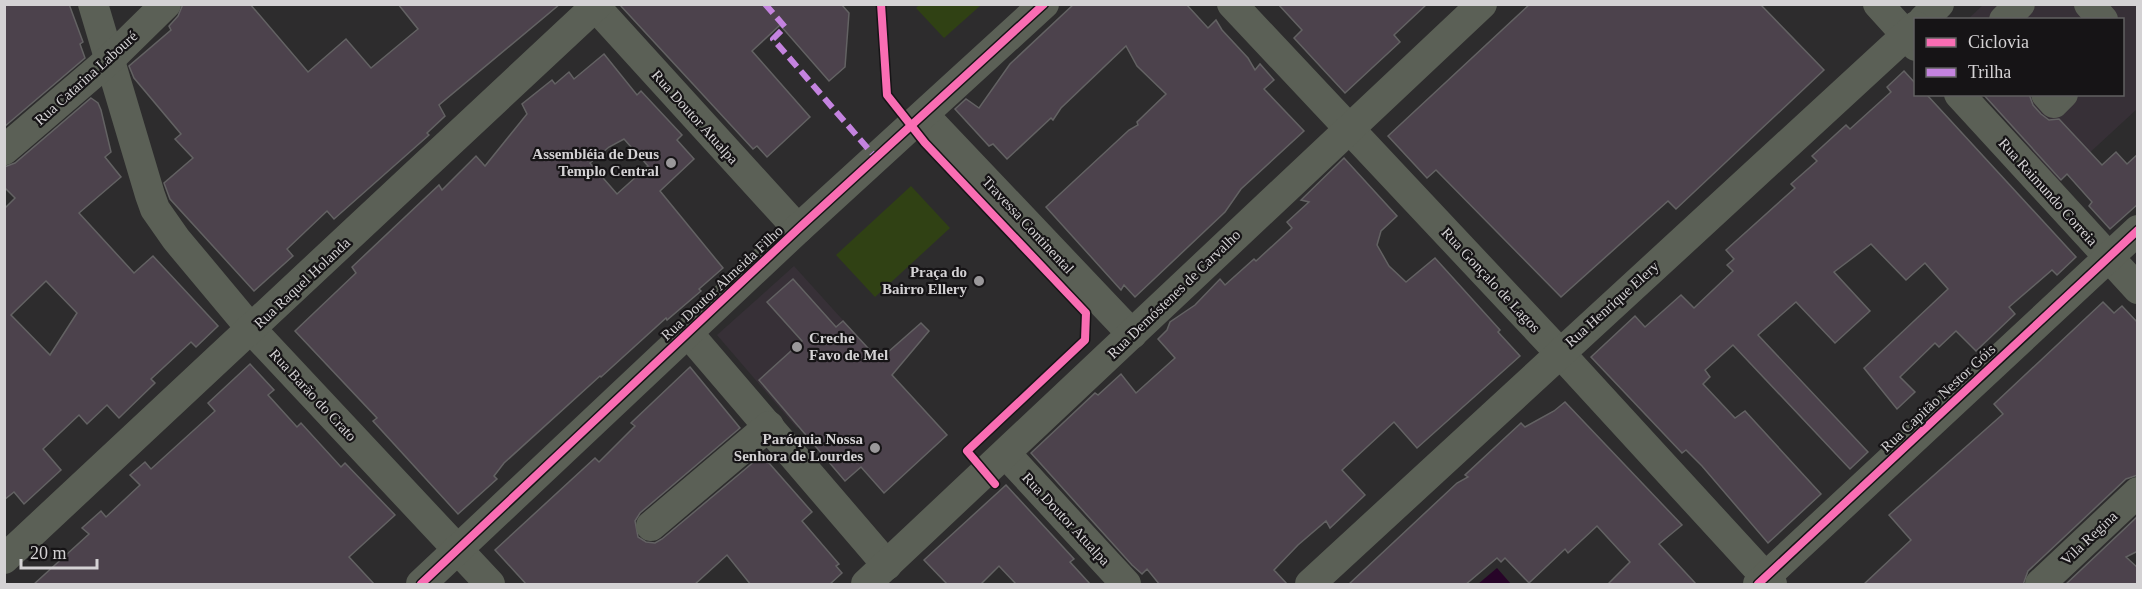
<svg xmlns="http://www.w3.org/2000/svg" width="2142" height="589" font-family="Georgia,serif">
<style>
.built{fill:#373037}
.green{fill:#304114}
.water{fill:#270428}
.building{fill:#4c424c;stroke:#636263;stroke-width:1.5;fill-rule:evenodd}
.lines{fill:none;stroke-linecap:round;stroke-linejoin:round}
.minor{stroke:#5b6056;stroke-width:30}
.quiet{stroke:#c483df;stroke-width:6;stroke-dasharray:12 6;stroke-linecap:butt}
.cycleway-casing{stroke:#161416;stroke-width:11}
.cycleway{stroke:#f96db3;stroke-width:8}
.poi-dot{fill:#9a989a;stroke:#161416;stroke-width:2}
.labels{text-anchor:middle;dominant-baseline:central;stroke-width:4.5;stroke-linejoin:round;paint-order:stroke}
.street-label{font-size:15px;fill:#d4d2d4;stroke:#161416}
.poi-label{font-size:15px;font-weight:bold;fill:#d4d2d4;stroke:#161416;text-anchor:end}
</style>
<rect width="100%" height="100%" fill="#2d2c2d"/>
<g class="built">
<path d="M1983,5H2137V109L2059,181L1983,95L2122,94V20H1967Z"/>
<path d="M794,266L878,359L797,428L717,335Z"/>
</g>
<g class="green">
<path d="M920,4H981V5L944,38L916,8Z"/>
<path d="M911,186L950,228L875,297L836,255Z"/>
</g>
<path class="water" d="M1497,568L1511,584H1478Z"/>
<g class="building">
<path d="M4,4H69L83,42L80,44L85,58L4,127Z"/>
<path d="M183,4H250L308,72L346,39L371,68L418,29L398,4H560L439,105L445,116L427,133L429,135L334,219L327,211L287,249L293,256L254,291L170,199L164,183L193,158L175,139L181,134L134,78L129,66L171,30L169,26L178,16Z"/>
<path d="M619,4H841L849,13L845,67L829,81L780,25L752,51L810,117L767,157L757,146L753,149Z"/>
<path d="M1074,4H1186L1208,28L1216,20L1222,30L1248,58L1255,70L1260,64L1274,80L1264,89L1304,131L1241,189L1225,212L1135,297L1124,285L1121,290L1046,207L1129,130L1138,125L1137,122L1166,94L1137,66L1126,46L1061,108L1053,120L1051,118L1007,159L993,144L989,146L955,109L966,99L979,108L1010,64Z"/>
<path d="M1278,4H1427L1394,35L1400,42L1345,93L1294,38L1302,30Z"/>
<path d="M1530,4H1760L1824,70L1676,209L1668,201L1561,297L1436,170L1427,178L1388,136Z"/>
<path d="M604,54L637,95L641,91L682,135L677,140L694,159L660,191L723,268L699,289L701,291L667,320L666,318L601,377L600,376L504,463L494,476L497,479L458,514L373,421L377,418L295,331L356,273L352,267L439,185L442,190L476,156L485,166L527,114L522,104L552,80L555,84L569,72L574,79ZM624,139L648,166L617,194L590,163L609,147Z"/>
<path d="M1904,71L1916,84V94L1927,95L2076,257L2057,275L2052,270L2009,307L2015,314L1976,351L1956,331L1939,347L1935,343L1900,377L1915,392L1897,409L1864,368L1948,289L1925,263L1906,280L1871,244L1834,272L1870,311L1835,343L1796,302L1758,335L1868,452L1850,469L1733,345L1705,370L1710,377L1703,384L1735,418L1745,411L1821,494L1768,543L1702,466L1686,450L1682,453L1591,357L1635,316L1645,327L1681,295L1694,308L1733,271L1727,265L1734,259L1726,250L1795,188L1791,184L1817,161L1812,156L1846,125L1850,129L1891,92L1887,87Z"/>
<path d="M1983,94H2029L2033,105L2041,114L2049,120L2059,119L2102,165L2116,152L2127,164L2138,154V204L2110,229L2089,206L2092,202L2067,174L2061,180Z"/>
<path d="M91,98L98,103L101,110L111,152L105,157L121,177L79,213L134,273L153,256L218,326L196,347L191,342L151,379L155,383L119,418L107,405L87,424L79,415L43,449L61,470L24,504L14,492L4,500V209L15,198L4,187V167L15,163ZM46,281L77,313L50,355L11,315Z"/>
<path d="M1344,158L1397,216L1381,231L1377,245L1389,266L1406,282L1435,258L1500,330L1498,332L1520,356L1417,448L1394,422L1342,470L1365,495L1330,528L1326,521L1298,545L1274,570L1288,585H1160L1147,569L1142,574L1132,565L1031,453L1095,393L1098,395L1121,374L1136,393L1175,358L1158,339L1167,330L1170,322L1195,305L1220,279L1225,285L1254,259L1256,261L1292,228L1287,222L1309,202L1301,200Z"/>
<path d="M793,279L836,327L843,321L879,360L921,323L929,331L892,375L947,435L884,493L861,467L845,481L759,380L802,341L767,302Z"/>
<path d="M2103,302L2114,313L2122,306L2138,323V475L2126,479L2028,571L2023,585H1863L1911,540L1889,515L2003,414L1994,404Z"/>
<path d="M250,364L274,390L268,395L297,427L301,423L341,467L345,463L395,515L349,557L375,585H33L89,534L82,528L101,511L106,517L140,485L130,475L145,462L151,469L215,411L208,403Z"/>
<path d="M690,367L740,428L640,513L635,521L638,537L646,542L655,543L662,539L762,455L812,512L802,521L839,564L836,566L842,573L829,585H751L727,555L694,585H527L495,550L595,458L599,462L635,426L631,423Z"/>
<path d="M1565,402L1682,525L1659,544L1697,585H1607L1630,562L1597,526L1568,553L1565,549L1529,583L1505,558L1501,562L1497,558L1465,585H1348L1457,483L1468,477L1465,475L1521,423L1525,427L1554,411Z"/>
<path d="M1006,485L1074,559L1070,562L1091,585H1017L999,566L980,585H948L924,560Z"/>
<path d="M2138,516V551L2126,557L2138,568V585H2065Z"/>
</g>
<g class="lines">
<g class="minor">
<path d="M93,4L150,195L155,209L176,239L252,330L490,584"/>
<path d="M593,4L798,229"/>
<path d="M1232,4L1559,352L1772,584"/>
<path d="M1878,4L1916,46"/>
<path d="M2089,4L2103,20"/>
<path d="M1923,20L1939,4"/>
<path d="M2004,20L2020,4"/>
<path d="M1959,94L2138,289"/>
<path d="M2046,94L2054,103L2063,94"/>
<path d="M924,115L1132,334"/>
<path d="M4,150L109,60L166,4"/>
<path d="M688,333L887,565"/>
<path d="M1006,454L1126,584"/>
<path d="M651,526L769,426"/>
<path d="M4,559L598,4"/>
<path d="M421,584L798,229L1044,4"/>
<path d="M866,584L1482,4"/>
<path d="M1310,584L1916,26"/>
<path d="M1758,584L2138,230"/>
<path d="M2040,584L2138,492"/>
</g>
<path class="quiet" d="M765,4L785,27L773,39L877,159"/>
<g class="cycleway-casing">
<g id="cycleway">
<path d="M881,4L887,95L925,143L1086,313L1085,340L967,451L995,484"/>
<path d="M421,584L798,229L1044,4"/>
<path d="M1758,584L2138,230"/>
</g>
</g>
<use href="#cycleway" class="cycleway"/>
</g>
<g class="poi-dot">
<circle cx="671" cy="163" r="6"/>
<circle cx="979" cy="281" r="6"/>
<circle cx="797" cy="347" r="6"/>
<circle cx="875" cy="448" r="6"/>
</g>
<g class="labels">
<g class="street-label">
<text transform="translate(86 78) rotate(-42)">Rua Catarina Labouré</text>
<text transform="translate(695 117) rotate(48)">Rua Doutor Atualpa</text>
<text transform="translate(2048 192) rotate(48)">Rua Raimundo Correia</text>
<text transform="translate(1028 225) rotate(47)">Travessa Continental</text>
<text transform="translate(1491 280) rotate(47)">Rua Gonçalo de Lagos</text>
<text transform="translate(302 283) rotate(-43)">Rua Raquel Holanda</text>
<text transform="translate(722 283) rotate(-43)">Rua Doutor Almeida Filho</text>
<text transform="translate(1174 294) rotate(-44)">Rua Demóstenes de Carvalho</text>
<text transform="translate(1612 304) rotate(-42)">Rua Henrique Elery</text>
<text transform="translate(313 395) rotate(47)">Rua Barão do Crato</text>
<text transform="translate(1938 398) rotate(-43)">Rua Capitão Nestor Góis</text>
<text transform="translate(1066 519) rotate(47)">Rua Doutor Atualpa</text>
<text transform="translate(2089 538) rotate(-43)">Vila Regina</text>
</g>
<g class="poi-label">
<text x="659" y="154">Assembléia de Deus<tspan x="659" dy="17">Templo Central</tspan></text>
<text x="967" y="272">Praça do<tspan x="967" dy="17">Bairro Ellery</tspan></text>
<text x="809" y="338" text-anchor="start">Creche<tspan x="809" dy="17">Favo de Mel</tspan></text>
<text x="863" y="439">Paróquia Nossa<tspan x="863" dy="17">Senhora de Lourdes</tspan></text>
</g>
</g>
<rect width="2142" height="589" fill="none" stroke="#d4d2d4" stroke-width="12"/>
<rect x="1914" y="18" width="210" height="78" fill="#161416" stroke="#626062" stroke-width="1.5"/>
<rect x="1926" y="38" width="30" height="9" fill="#f96db3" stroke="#626062" stroke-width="1.5"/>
<text x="1968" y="48" font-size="18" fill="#d4d2d4">Ciclovia</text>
<rect x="1926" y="68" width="30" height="9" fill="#c483df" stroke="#626062" stroke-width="1.5"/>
<text x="1968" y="78" font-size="18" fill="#d4d2d4">Trilha</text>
<path d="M21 559v9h76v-9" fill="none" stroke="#d4d2d4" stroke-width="3"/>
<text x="30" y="559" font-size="18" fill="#d4d2d4" stroke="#161416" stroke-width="4.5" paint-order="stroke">20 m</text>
</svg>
